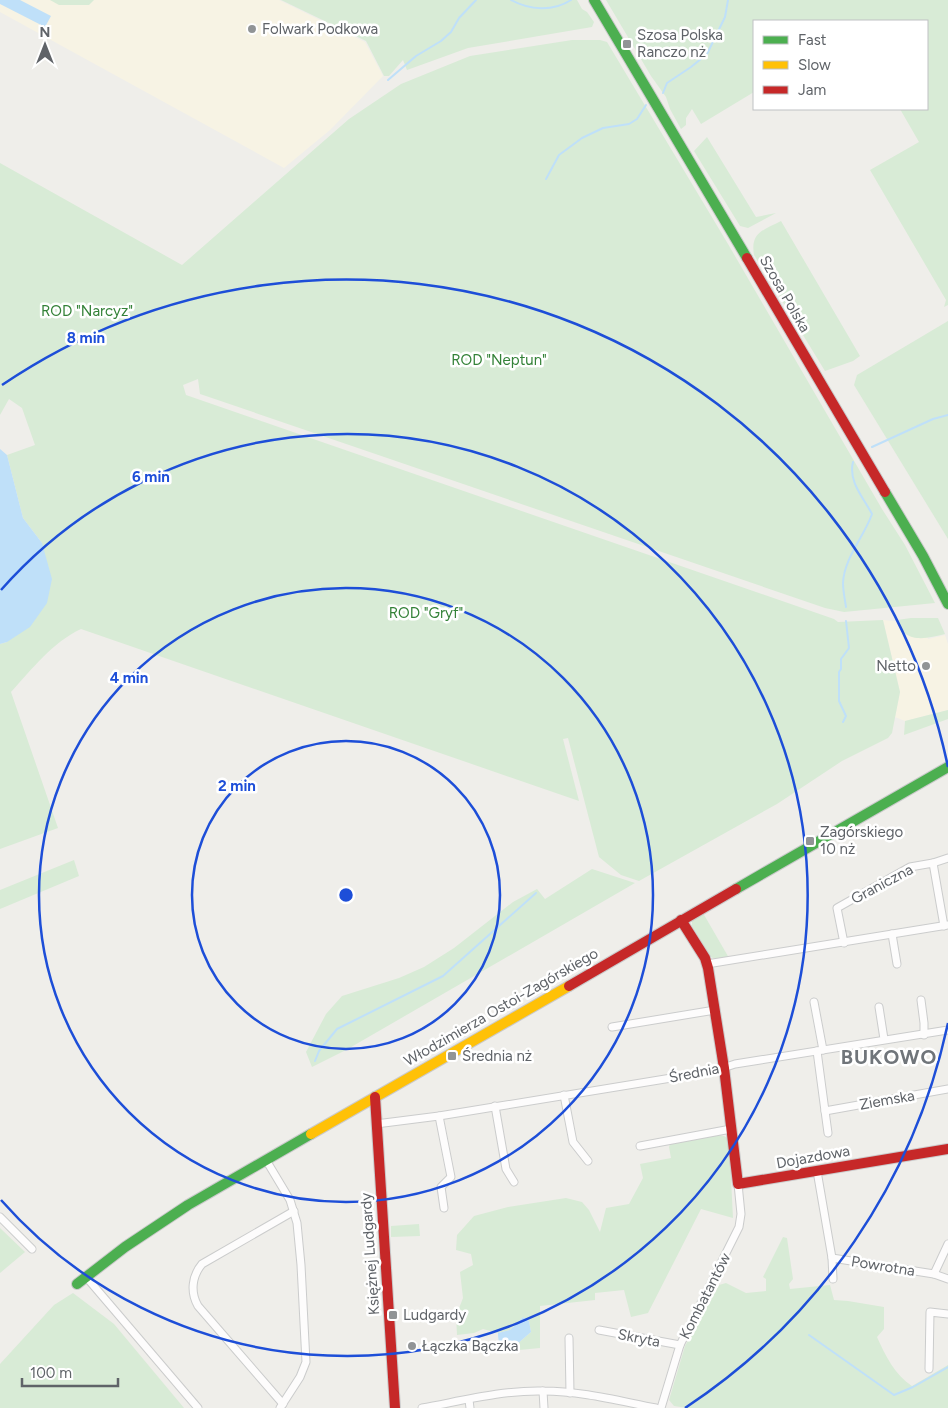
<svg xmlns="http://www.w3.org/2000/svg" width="948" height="1408" font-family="Figtree,sans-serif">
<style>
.commercial{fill:#f7f3e4}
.green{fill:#d8ebd6}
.water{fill:#bfe0f9}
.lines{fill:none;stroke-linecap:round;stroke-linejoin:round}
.stream{stroke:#bfe0f9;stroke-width:2}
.street-casing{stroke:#cbcccc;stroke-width:9}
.fast-casing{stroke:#cacacb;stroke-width:12}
.slow-casing{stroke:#cacacb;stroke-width:12}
.jam-casing{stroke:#cacacb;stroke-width:12}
.street{stroke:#fdfcfc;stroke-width:7}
.fast{stroke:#4caf50;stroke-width:10}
.slow{stroke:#ffc107;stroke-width:10}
.jam{stroke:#c62828;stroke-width:10}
.ring{fill:none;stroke:#1d4ed8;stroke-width:2.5}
.poi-dot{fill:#919496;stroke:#fff;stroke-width:2}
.labels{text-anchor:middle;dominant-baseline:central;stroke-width:5;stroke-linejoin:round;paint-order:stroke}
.poi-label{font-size:15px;fill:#5f6368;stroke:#fff;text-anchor:start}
.street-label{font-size:15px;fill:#5f6368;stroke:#fff}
.park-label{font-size:15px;fill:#348238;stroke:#fff}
.district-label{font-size:20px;font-weight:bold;letter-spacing:1px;fill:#70757a;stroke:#fff}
.centre{fill:#1d4ed8;stroke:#fff;stroke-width:2.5}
.ring-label{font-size:15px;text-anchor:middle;font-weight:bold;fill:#1d4ed8;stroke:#fff;stroke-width:5;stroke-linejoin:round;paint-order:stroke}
</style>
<rect width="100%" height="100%" fill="#efeeea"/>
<g class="commercial">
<path d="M0,0H279L365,42L383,76L330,130L284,168L0,12Z"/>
<path d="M883,620L923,624L928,639L945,635L948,644V710L905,721L895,717L900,692Z"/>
</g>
<g class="green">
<path d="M50,0H94L89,5H59Z"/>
<path d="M281,0H577L582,9L587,12L594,22L592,27L468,48L407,70L403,60L389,76H384L366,41Z"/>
<path d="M606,0H948V305L944,307L946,300L870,170L919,142L900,109H927V21H754V92L701,124L692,109L686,118V125L681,129L670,109L666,97L651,76Z"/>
<path d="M572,40H600L607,42L728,244L882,509L905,545L935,603L844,612L825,608L206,396L200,394L198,379L183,385L186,395L834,619L838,622L883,620L900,692L892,733L888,738L842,761L777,804L639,881L621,875L599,857L568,738L563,739L579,801L81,629C53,642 32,669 11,692L58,828L0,849V644L7,642L42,543L23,518L7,455L35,445L22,408L9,399L0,415V163L182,265L349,119L401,84L470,56Z"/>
<path d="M707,137L756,217L776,213L748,228L740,226L694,151Z"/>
<path d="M781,221L860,356L853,361L825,371L754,255C750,232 764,230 781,221Z"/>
<path d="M948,321V539L854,385L857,375Z"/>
<path d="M911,618H938L945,634C926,639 903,644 897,620Z"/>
<path d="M948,710V719L904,735L905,721Z"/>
<path d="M74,860L79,876L0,909V890Z"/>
<path d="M592,869L635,883L346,1050L312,1067L306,1052L326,1014L342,996L399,978L424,967L454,948L513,902L537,889L545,899Z"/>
<path d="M703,913L729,958L715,959L711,957L692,926V920Z"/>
<path d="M717,1135L724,1136L729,1139L733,1218L701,1209L648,1313L631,1317L624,1290L595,1293V1300L540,1306V1348L509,1351L531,1332L529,1321L523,1317L510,1330L498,1333L483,1329L474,1333L457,1335L456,1316L463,1298L460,1272L473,1265L471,1254L456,1250L457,1235L474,1216L508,1207L566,1198L582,1202L589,1210L600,1232L606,1208L629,1204L643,1178L640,1164L671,1158L669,1147L670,1144Z"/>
<path d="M419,1224L420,1236L391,1237V1226Z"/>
<path d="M0,1228L25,1252L0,1273Z"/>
<path d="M783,1237L787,1238L793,1279L789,1284L790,1289L830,1285L834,1300L848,1301L884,1307V1329L877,1337C885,1355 895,1375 912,1386L948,1365V1408H687L674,1406L669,1400L685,1346L719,1285L726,1283L746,1293L766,1291V1279L763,1277Z"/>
<path d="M73,1293L114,1324L184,1408H0V1364L54,1305Z"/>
</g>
<g class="water">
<path d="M0,0H20L51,16L45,27L0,4Z"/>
<path d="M0,449L7,455L23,518L42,543L52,579L47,603L30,627L7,642L0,644Z"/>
<path d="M523,1317L529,1321L531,1332L509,1351C500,1349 498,1342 498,1333L510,1330Z"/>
</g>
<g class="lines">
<g class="stream">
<path d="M511,0C529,10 553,12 571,0"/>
<path d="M388,80L416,56L441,41L451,32L459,18L476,0"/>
<path d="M663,93L667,83L691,67L707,54L725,17L728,0"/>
<path d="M546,179L559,155L582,138L603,128L629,124L637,119L646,105"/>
<path d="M872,447L933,419L948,415"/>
<path d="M846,607C845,600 843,591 843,583C844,558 864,537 872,514C863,497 848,481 853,462"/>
<path d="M843,722L846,716L839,701V672L841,669V659L849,648L846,621"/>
<path d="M315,1061L319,1051L337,1029L443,976L536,893"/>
<path d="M809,1335L894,1395L913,1387L948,1367"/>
</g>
<g class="street-casing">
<g id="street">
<path d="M933,863L948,858"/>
<path d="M892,934L897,964"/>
<path d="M844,943L837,908L910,867L933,863L944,926"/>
<path d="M707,964L948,925"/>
<path d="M921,1000L924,1023V1035"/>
<path d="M814,1002L823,1050"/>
<path d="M879,1007L884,1039"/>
<path d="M612,1027L715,1010"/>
<path d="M817,1051L825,1111L948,1089"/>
<path d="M564,1095L573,1142L588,1161"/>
<path d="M495,1106L506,1169L514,1182"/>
<path d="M825,1111L828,1133"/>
<path d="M439,1116L451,1177L441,1187L444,1208"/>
<path d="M376,1124L439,1116L714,1071L735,1064L948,1030"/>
<path d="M640,1146L731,1129"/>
<path d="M266,1160L290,1200L297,1223L301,1265L306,1362L300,1377L280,1408"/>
<path d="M817,1171L832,1258L934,1274L948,1244"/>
<path d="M0,1217L32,1249"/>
<path d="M832,1258L833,1279"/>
<path d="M934,1274L948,1279"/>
<path d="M87,1278L198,1408"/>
<path d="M599,1330L680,1345"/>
<path d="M569,1338L570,1393"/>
<path d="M929,1369L930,1312L948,1314"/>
<path d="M543,1391L544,1408"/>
<path d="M469,1400L470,1408"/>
<path d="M283,1404L198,1306C190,1292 192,1276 202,1264L294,1211"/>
<path d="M422,1408C461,1401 503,1390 543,1391C581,1391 619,1401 656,1408"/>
<path d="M661,1408L680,1345L739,1227L741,1214L738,1184"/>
</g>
</g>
<g class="fast-casing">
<g id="fast">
<path d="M594,0L747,258"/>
<path d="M885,492L923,556L948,604"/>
<path d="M736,889L948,767"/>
<path d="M77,1284L125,1247L188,1205L311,1134"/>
</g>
</g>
<g class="slow-casing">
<path id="slow" d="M311,1134L569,986"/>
</g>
<g class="jam-casing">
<g id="jam">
<path d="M747,258L885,492"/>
<path d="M681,920L705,958L708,968L724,1068L738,1184L948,1149"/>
<path d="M569,986L736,889"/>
<path d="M375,1097L395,1408"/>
</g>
</g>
<use href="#street" class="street"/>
<use href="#fast" class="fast"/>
<use href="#slow" class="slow"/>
<use href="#jam" class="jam"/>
</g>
<g class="ring">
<circle cx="346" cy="895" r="154"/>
<circle cx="346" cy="895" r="307"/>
<path d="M1 590A461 461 0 1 1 1 1200"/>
<path d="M948 1023A615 615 0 0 1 685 1408M2 385A615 615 0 0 1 948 767"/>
</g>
<g class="poi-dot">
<circle cx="252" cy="29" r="5"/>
<rect x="622" y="39" width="10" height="10" rx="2.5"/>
<circle cx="926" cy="666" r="5"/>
<rect x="805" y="836" width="10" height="10" rx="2.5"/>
<rect x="447" y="1051" width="10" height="10" rx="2.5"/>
<rect x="388" y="1310" width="10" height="10" rx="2.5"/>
<circle cx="412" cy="1346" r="5"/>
</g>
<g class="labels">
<g class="poi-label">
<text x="262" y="29">Folwark Podkowa</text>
<text x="637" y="35">Szosa Polska<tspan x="637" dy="17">Ranczo nż</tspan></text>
<text x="916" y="666" text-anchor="end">Netto</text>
<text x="820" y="832">Zagórskiego<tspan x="820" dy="17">10 nż</tspan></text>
<text x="462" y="1056">Średnia nż</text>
<text x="403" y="1315">Ludgardy</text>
<text x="422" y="1346">Łączka Bączka</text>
</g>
<g class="street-label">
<text transform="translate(785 294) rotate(60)">Szosa Polska</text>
<text transform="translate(882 884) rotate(-28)">Graniczna</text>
<text transform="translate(501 1007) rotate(-30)">Włodzimierza Ostoi-Zagórskiego</text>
<text transform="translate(694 1073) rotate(-11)">Średnia</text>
<text transform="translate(887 1100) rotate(-10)">Ziemska</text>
<text transform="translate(813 1157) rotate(-10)">Dojazdowa</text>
<text transform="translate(370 1254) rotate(-94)">Księżnej Ludgardy</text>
<text transform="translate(883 1266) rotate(9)">Powrotna</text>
<text transform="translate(705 1296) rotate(-63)">Kombatantów</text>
<text transform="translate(639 1338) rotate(11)">Skryta</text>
</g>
<g class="park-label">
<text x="87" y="311">ROD "Narcyz"</text>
<text x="499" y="360">ROD "Neptun"</text>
<text x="426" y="613">ROD "Gryf"</text>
</g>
<g class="district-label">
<text x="889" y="1057">BUKOWO</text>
</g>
</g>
<circle cx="346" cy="895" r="8" class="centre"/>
<g class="ring-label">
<text x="86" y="343">8 min</text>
<text x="151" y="482">6 min</text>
<text x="129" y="683">4 min</text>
<text x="237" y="791">2 min</text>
</g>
<rect x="753" y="20" width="175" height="90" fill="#ffffff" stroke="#bfc1c3"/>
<rect x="763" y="36" width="25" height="8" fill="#4caf50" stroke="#bfc1c3"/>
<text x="798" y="45" font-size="15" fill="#5f6368">Fast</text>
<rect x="763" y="61" width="25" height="8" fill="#ffc107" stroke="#bfc1c3"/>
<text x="798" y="70" font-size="15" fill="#5f6368">Slow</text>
<rect x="763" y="86" width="25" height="8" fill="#c62828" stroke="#bfc1c3"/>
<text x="798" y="95" font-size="15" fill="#5f6368">Jam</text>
<g transform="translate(45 45)" stroke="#ffffff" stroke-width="4" paint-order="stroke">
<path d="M0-4L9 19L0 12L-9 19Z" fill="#5f6368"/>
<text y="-8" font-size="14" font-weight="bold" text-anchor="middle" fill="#5f6368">N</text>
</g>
<path d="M22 1378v8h96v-8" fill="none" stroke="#5f6368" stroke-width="2.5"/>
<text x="30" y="1378" font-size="15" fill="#5f6368" stroke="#ffffff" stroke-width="4" paint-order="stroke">100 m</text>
</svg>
